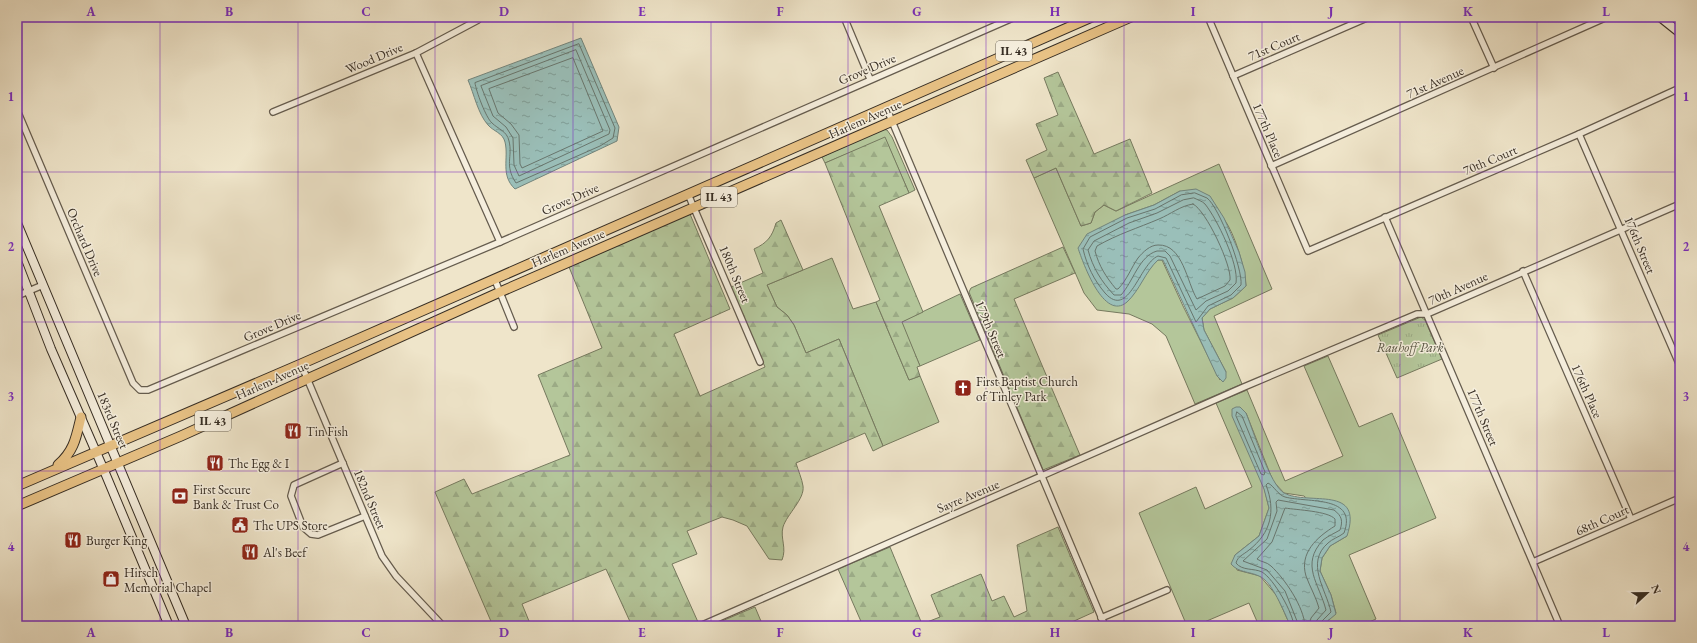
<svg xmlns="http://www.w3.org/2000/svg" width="1697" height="643" font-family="'EB Garamond',serif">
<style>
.green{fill:#b4c69a;stroke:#767a5f;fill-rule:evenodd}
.forest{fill:url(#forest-firs);stroke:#767a5f}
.park{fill:url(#park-tufts);stroke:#767a5f}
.water{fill:url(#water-ripples);stroke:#72857d}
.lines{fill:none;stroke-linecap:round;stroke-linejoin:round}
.shore{stroke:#68766e;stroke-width:1}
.street-casing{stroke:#655c4e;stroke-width:8}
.secondary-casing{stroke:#372e24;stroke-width:10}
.primary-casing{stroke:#372e24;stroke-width:11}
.street{stroke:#f5eedd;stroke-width:5.5}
.secondary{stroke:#f5eedd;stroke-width:8}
.primary{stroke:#e8c285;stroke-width:9}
.grid{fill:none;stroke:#7b2cbf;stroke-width:1;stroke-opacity:0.55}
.labels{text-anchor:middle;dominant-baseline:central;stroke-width:3;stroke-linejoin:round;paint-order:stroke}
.shield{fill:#f5eedd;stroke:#70685c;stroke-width:1}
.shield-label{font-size:12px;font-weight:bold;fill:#372e24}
.street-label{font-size:13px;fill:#372e24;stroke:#f5eedd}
.park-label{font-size:13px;font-style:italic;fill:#565442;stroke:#f5eedd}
.poi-label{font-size:13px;fill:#372e24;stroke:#f5eedd;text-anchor:start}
.neatline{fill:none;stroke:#7b2cbf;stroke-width:1.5}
.grid-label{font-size:13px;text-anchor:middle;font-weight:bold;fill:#7b2cbf}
</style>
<defs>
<pattern id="forest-firs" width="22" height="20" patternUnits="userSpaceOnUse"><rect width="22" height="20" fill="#b4c69a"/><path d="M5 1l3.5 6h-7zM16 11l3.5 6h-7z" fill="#9baa85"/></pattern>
<pattern id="park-tufts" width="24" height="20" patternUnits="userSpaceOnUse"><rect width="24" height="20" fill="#b4c69a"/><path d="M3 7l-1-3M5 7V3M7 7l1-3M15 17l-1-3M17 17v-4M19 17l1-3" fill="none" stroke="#9baa85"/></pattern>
<pattern id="water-ripples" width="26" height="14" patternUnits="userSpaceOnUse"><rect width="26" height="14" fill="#9abfb9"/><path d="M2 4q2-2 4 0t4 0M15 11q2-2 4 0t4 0" fill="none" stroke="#7e9c96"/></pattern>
</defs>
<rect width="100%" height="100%" fill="#efe5ca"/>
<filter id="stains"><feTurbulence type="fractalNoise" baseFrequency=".005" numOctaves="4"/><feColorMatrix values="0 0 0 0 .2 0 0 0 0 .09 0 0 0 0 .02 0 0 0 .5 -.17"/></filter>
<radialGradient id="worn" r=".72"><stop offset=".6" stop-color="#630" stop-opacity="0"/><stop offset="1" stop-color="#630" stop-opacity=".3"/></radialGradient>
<g class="green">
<path d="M882,129L887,130L892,137L915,190L909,193L885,138L825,163L822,157Z"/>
<path d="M1219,164L1272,289L1214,316L1242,384L1195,404L1166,336L1152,324L1129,314L1097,310L1084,293L1034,178L1056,168L1081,226L1091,223L1095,212L1104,205L1116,211ZM1180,191C1189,197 1219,212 1224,219C1235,234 1245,268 1246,286L1233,298L1210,309L1202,318L1204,330L1226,372L1220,380L1183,306L1162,260H1158C1144,272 1139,289 1126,303L1125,215L1154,205Z"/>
<path d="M832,258L853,309L876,302L909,380L920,376L939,422L883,446L839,339L806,353L794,325L787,315L777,307L767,285Z"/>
<path d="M960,294L980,340L920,366L901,322Z"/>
<path d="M1328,356L1359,427L1392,413L1436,518L1349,555L1376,619L1360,626H1321L1336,613L1331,595L1320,571L1322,558L1330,546L1347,536L1304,496L1284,493L1273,481L1246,413L1269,508L1259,536L1235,555L1237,570L1260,576L1277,596L1290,625L1293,626H1259L1249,603L1195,626H1187L1139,513L1196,487L1205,509L1252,487L1216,403L1247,390L1285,481L1343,456L1304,366Z"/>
</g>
<g class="forest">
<path d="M1058,72L1094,154L1130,139L1152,193L1116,211L1104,205L1095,212L1091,223L1081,226L1056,168L1034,178L1026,160L1047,150L1036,124L1058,115L1044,78Z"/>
<path d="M885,137L909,193L879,206L923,312L902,322L920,366L917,367L920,376L909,380L876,302L880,300L825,163Z"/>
<path d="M690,214L730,309L674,334L700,396L765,367L731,287L763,273L754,249C767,243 772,237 776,223L781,220L803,270L767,285L777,307L787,315L794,325L806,353L839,339L883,446L873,451L865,433L796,463C798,470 802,479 803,486C805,499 787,514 783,527C780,538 787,548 782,560L769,559L747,526L733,520L722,517L687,531L697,554L672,564L698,622L688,626H632L606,569L522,604L531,626H493L435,492L464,479L472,494L570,455L538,375L602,348L569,267Z"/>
<path d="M1063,247L1075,273L1014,299L1080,455L1043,470L969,292L971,288Z"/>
<path d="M1058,527L1094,612L1063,626H863L838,569L890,547L922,624L940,617L931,595L981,574L992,601L1004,596L1014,617L1027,611L1017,545Z"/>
<path d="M755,607L763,626H724L722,621Z"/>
</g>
<path class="park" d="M1421,317L1425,320L1442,359L1397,378L1378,335Z"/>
<g class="water">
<path d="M581,38L619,127L617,141L515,189C500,175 509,158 505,142C503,133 493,131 488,125C478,114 474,94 468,80Z"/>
<path d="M1196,189L1210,196L1224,218L1239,252L1245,272L1246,286L1233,298L1210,309L1202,318L1204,330L1226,372V378L1223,382L1217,376L1163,260H1158C1145,272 1140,290 1127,302C1104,322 1083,263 1078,248L1087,234L1125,215L1154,205L1180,191Z"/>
<path d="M1236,407H1240L1246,413C1253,430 1270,485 1284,493C1309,506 1364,484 1347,536L1330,546L1322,558L1320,571L1331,595L1336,614L1323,625H1290C1284,612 1272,581 1259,576C1248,571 1239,573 1231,564L1235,555L1259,536L1269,508L1264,489L1232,416V409Z"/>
</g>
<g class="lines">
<g class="shore">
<path d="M579,44L615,128L613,138L600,146L516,183C504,165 513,157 509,141C507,131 498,129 492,123C486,118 476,91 475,83Z"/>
<path d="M576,50L610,130L609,134L519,176L514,165L513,138L506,127L493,116L481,86Z"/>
<path d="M573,58L603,131L522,168L520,164L519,135L511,124L498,113L489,89Z"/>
<path d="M1195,193C1199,195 1203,196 1207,198C1219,207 1243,269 1241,285L1231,295L1208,306L1196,322L1166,258L1158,256C1139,264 1129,320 1105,293C1094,280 1087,266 1083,249L1090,237L1127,218L1155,209L1181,195Z"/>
<path d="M1194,198C1198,200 1202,201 1205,204C1217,219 1239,264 1236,283L1228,291L1206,301L1196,310L1170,256L1165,251H1157C1139,256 1133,282 1121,295H1114C1101,281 1093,268 1088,250L1094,241L1129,223L1157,213L1183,200Z"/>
<path d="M1193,204C1206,210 1232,266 1230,280L1225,286L1197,299C1187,283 1183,244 1158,245C1150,245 1143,252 1138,258C1131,268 1127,280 1118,289H1116C1106,277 1099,266 1095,251L1097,246C1118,234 1138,228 1159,219C1171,214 1180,206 1193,204Z"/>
<path d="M1237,412L1242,416L1265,472L1264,475L1261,474L1236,416Z"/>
<path d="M1294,626C1293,613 1274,579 1262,572C1254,568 1242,571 1236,563C1238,556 1243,555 1249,550C1271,533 1276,511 1266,485L1268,483C1274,486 1278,495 1285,497C1308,503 1358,495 1344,533C1339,537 1332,539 1328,543C1305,563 1326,589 1331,612L1321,622L1320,626"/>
<path d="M1299,626L1285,591L1267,570L1243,561L1267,539L1277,511L1276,502L1278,500L1334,510C1342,516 1343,521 1340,530C1335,533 1328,536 1323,540C1300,565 1319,583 1326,610L1317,620L1315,626"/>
<path d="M1305,626C1304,607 1285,579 1271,566C1267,562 1261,562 1257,559L1272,542L1285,508C1297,510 1328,511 1335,519V526C1317,537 1299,553 1306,576C1310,587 1316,597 1319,608L1311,618L1309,626"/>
</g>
<g class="street-casing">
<g id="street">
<path d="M844,17L870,79"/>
<path d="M1208,17L1308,251L1579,134L1680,88"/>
<path d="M1471,17L1494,68"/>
<path d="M416,53L500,242"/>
<path d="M1233,76L1369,17"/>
<path d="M886,107L1105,626"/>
<path d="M17,110L133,383L140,390H148L500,242L1015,17"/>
<path d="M273,112L416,53L478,20V17"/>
<path d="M1579,134L1680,366"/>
<path d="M1271,166L1607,17"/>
<path d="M688,194L760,362"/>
<path d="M1385,217L1560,626"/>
<path d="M1523,271L1631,519"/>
<path d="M495,280L514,327"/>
<path d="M17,296L43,285"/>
<path d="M301,364L382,556L396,576L443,626"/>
<path d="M343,463L294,485L291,496L303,527L311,534L318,535L365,516"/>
<path d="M1533,562L1680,498"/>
<path d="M1101,618L1167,590"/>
<path d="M700,626L1244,387L1417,314H1427L1680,204"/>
</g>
</g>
<g class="secondary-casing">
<g id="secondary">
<path d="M1660,17L1680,33"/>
<path d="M17,223L186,626"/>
<path d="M17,261L51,349L103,468L169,626"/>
<path d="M1677,626L1680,625"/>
</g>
</g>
<g class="primary-casing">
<g id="primary">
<path d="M58,465C74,451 76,438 81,417"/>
<path d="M17,486L301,364L1092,17"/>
<path d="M17,506L181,436L500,292L1131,17"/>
</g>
</g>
<use href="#street" class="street"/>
<use href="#secondary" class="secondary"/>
<use href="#primary" class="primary"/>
</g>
<path class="grid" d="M160,17V626M298,17V626M435,17V626M573,17V626M711,17V626M848,17V626M986,17V626M1124,17V626M1262,17V626M1400,17V626M1537,17V626M17,172H1680M17,322H1680M17,471H1680"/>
<defs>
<g id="church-square" transform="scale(0.9)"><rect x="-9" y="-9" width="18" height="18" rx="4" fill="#8f2418" stroke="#f5eedd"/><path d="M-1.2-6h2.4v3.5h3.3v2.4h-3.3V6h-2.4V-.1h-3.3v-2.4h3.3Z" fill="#fff"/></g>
<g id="restaurant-square" transform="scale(0.9)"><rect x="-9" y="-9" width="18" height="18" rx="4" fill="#8f2418" stroke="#f5eedd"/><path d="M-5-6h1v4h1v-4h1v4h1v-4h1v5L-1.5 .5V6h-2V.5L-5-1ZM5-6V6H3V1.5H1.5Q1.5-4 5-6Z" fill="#fff"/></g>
<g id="bank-square" transform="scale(0.9)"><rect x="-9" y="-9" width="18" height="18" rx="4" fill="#8f2418" stroke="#f5eedd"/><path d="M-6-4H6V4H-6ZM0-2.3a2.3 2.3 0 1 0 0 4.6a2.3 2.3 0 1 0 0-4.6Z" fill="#fff"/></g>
<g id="civic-square" transform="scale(0.9)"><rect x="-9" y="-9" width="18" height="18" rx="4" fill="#8f2418" stroke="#f5eedd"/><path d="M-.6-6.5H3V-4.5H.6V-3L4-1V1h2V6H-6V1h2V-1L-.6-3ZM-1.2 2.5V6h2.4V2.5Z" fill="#fff"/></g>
<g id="shop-square" transform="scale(0.9)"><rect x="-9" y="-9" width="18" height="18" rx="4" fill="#8f2418" stroke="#f5eedd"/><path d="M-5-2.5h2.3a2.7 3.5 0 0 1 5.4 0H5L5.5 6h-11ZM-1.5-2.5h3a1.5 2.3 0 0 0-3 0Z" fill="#fff"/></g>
</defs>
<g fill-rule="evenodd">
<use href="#church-square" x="963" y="388"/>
<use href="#restaurant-square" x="293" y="431"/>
<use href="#restaurant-square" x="215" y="463"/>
<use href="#bank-square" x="180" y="496"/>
<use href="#civic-square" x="240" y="525"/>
<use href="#restaurant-square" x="73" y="540"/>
<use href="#restaurant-square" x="250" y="552"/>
<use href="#shop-square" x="111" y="579"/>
</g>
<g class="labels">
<g class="shield">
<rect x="996" y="41" width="36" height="20" rx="3"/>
<rect x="701" y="187" width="36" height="20" rx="3"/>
<rect x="195" y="411" width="36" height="20" rx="3"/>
</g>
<g class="shield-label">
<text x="1014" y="51">IL 43</text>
<text x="719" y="197">IL 43</text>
<text x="213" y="421">IL 43</text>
</g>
<g class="street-label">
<text transform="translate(1274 46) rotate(-23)">71st Court</text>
<text transform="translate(374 58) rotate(-23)">Wood Drive</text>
<text transform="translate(867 69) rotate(-23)">Grove Drive</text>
<text transform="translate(1435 82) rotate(-24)">71st Avenue</text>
<text transform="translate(865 119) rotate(-24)">Harlem Avenue</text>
<text transform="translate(1268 130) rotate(67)">177th Place</text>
<text transform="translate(1490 160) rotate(-23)">70th Court</text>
<text transform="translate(570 199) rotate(-24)">Grove Drive</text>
<text transform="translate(85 242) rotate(67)">Orchard Drive</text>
<text transform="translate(1640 245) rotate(67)">176th Street</text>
<text transform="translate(568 248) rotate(-23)">Harlem Avenue</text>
<text transform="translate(735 274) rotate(67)">180th Street</text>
<text transform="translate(1458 288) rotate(-24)">70th Avenue</text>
<text transform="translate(272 326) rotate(-23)">Grove Drive</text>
<text transform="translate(991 329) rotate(67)">179th Street</text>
<text transform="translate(272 380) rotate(-24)">Harlem Avenue</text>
<text transform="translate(1587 391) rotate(66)">176th Place</text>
<text transform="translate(1483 417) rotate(67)">177th Street</text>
<text transform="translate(113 420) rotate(67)">183rd Street</text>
<text transform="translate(968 496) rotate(-23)">Sayre Avenue</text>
<text transform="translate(370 499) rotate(67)">182nd Street</text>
<text transform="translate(1602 520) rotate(-24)">68th Court</text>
</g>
<g class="park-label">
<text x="1410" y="347">Rauhoff Park</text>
</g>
<g class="poi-label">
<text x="976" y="381">First Baptist Church<tspan x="976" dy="15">of Tinley Park</tspan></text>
<text x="306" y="431">Tin Fish</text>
<text x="228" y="463">The Egg &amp; I</text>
<text x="193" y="489">First Secure<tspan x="193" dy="15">Bank &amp; Trust Co</tspan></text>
<text x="253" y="525">The UPS Store</text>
<text x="86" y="540">Burger King</text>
<text x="263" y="552">Al's Beef</text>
<text x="124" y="572">Hirsch<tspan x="124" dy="15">Memorial Chapel</tspan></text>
</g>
</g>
<rect width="1697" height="643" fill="none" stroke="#efe5ca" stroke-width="44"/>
<g transform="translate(1647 593) rotate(68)" stroke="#f5eedd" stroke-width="3" paint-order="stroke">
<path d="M0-3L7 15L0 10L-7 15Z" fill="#372e24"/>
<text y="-6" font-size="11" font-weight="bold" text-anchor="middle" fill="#372e24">N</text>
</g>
<rect x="22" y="22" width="1653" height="599" class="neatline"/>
<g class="grid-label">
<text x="91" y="16">A</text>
<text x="229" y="16">B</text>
<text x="366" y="16">C</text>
<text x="504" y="16">D</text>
<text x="642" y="16">E</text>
<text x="780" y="16">F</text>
<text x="917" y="16">G</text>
<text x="1055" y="16">H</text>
<text x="1193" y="16">I</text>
<text x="1331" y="16">J</text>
<text x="1468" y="16">K</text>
<text x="1606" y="16">L</text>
<text x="11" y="101">1</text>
<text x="1686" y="101">1</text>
<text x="11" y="251">2</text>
<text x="1686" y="251">2</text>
<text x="11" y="401">3</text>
<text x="1686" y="401">3</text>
<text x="11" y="551">4</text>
<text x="1686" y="551">4</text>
<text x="91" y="637">A</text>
<text x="229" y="637">B</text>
<text x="366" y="637">C</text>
<text x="504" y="637">D</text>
<text x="642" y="637">E</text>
<text x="780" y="637">F</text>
<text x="917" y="637">G</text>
<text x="1055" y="637">H</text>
<text x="1193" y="637">I</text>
<text x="1331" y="637">J</text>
<text x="1468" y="637">K</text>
<text x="1606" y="637">L</text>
</g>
<rect width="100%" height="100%" filter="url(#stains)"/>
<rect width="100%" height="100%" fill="url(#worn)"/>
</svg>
